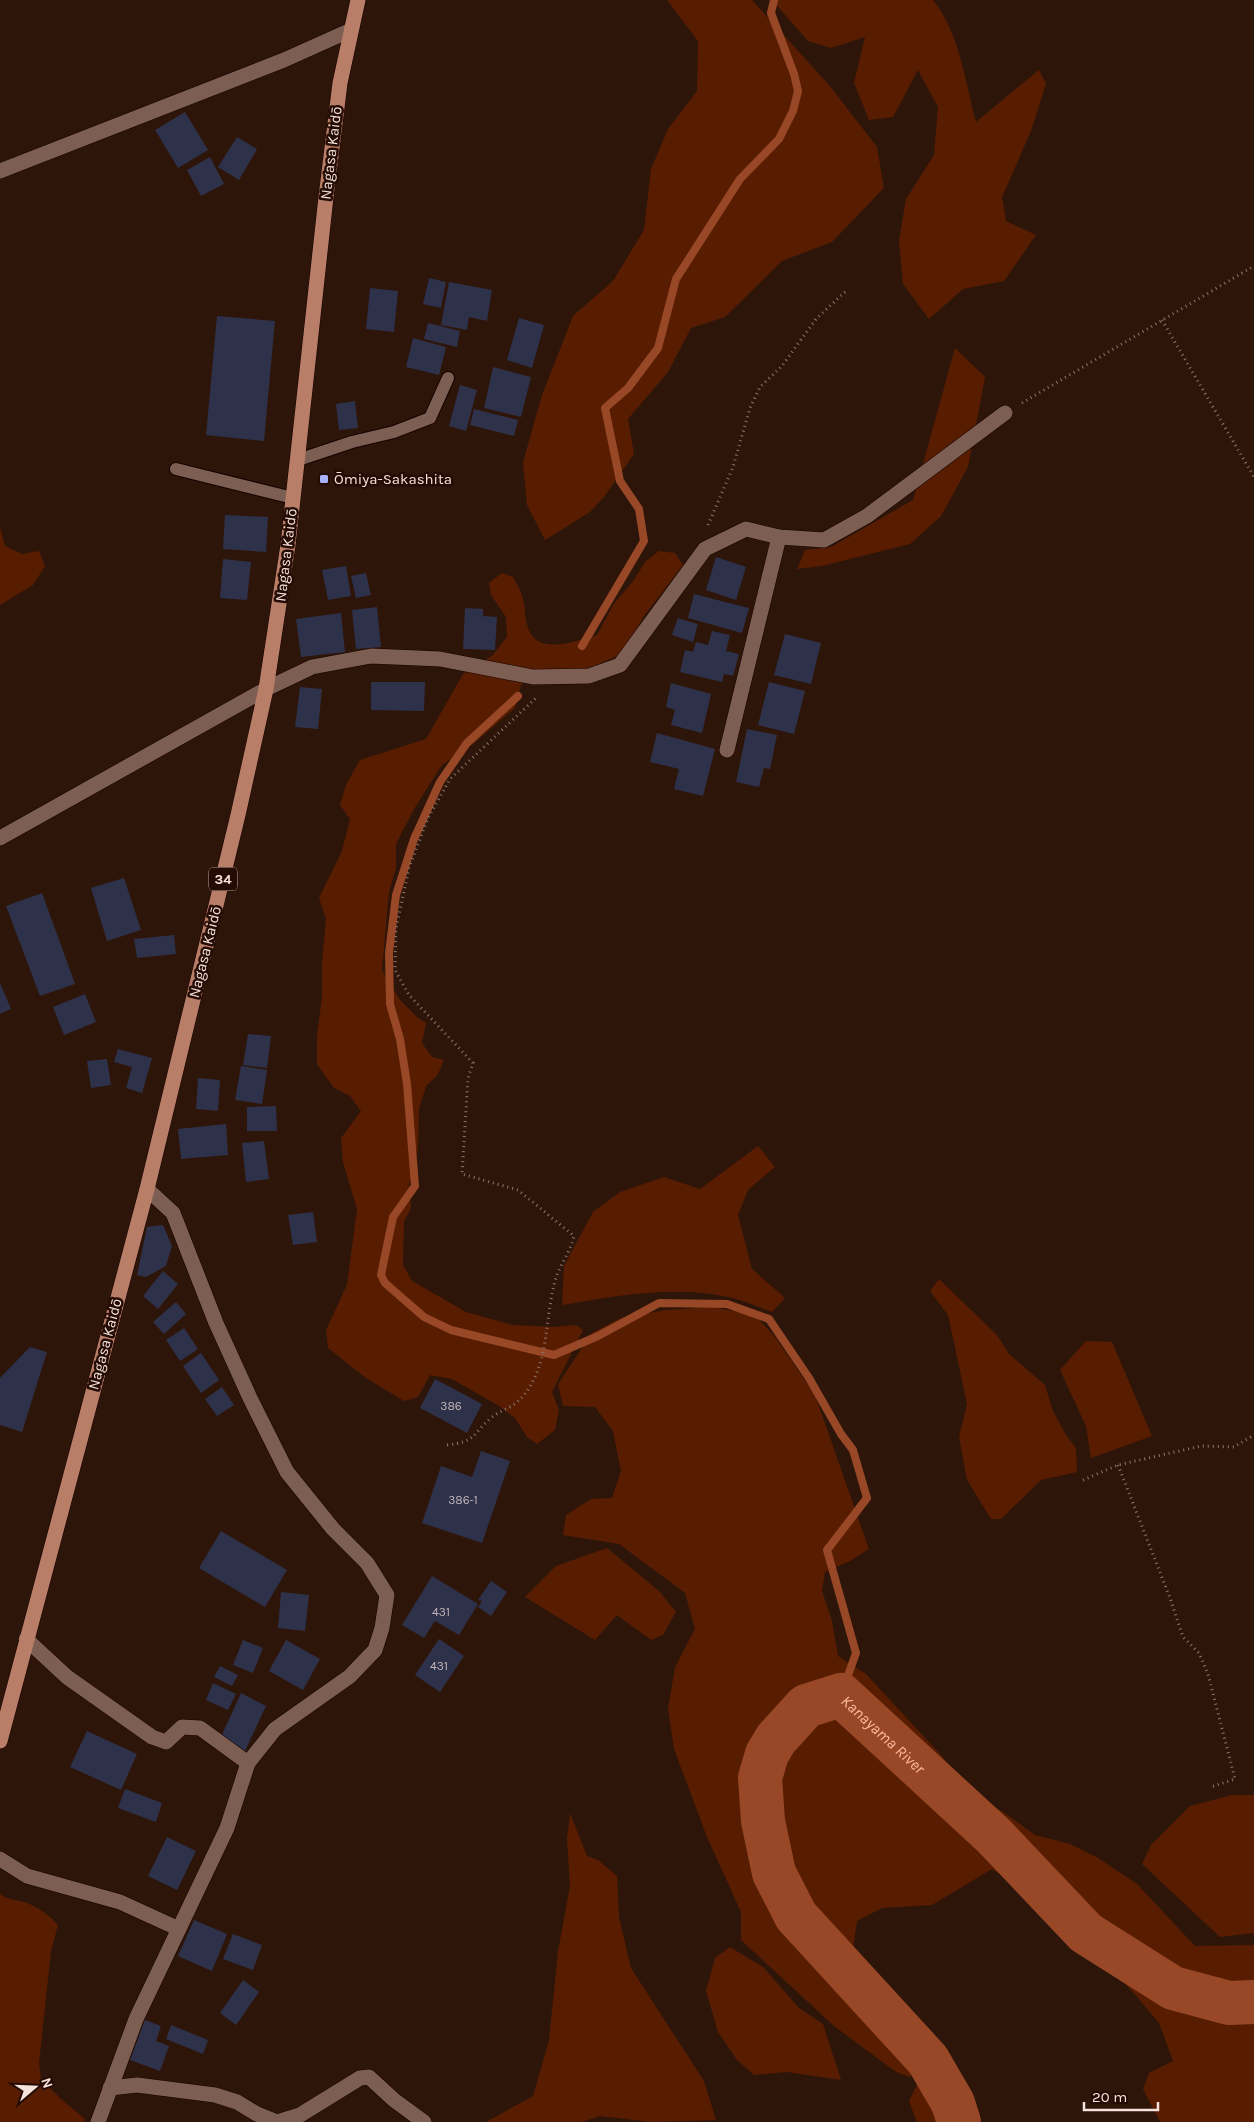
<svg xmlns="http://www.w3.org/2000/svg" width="1254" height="2122" font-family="Karla,sans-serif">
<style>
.green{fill:#581d00}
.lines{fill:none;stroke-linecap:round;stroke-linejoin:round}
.stream{stroke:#984826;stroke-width:8}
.river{stroke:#984826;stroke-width:44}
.building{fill:#2e314a}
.lane-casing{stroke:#150200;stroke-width:14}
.street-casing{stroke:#150200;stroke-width:16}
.primary-casing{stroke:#150200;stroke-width:16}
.path{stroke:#8c766d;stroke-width:3;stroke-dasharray:1 4;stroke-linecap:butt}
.lane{stroke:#7d5e52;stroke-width:12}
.street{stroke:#7d5e52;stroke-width:15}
.primary{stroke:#b97e68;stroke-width:15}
.poi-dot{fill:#a7b1fc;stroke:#240b03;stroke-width:2}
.labels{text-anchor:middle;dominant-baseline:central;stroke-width:5;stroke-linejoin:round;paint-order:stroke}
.number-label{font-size:12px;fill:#c4b6b8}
.shield{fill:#240b03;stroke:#b7a29b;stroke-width:1}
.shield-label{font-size:14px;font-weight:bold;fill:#f6e3dc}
.street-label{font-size:15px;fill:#f6e3dc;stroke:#240b03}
.poi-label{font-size:15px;fill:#f6e3dc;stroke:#240b03;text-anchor:start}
.water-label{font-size:16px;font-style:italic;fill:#feb99e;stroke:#240b03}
</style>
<rect width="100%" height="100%" fill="#2e150a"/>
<g class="green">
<path d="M667,0H752L829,85L877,147L884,188L832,242L782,261L725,317L691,328L668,372L628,419L634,454L604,497L590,512L545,540L527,505L523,462L542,395L573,316L613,281L644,230L651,169L668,129L697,91L698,41Z"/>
<path d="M772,0H933C960,34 965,81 976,122L1039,70L1046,84L1031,131L1002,197L1006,221L1036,235L1004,281L963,289L929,319L903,284L899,240L906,199L934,155L938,107L918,70L893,117L869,120L854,83L865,37L831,48L808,41Z"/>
<path d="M955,348L985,377L968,467L941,516L910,544L822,566L797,569L805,550L831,547L913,500Z"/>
<path d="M0,527L5,546L22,554L39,551L45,566L33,585L0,605Z"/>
<path d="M659,551L675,553L683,565L644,616L624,651L613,658L584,670L541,669L521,685L515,708L473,744L442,765L414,809L396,844V868L389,892L382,970L400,1000L418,1018L426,1023L422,1043L432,1057L444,1060L437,1076L426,1086L419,1109L418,1148L409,1185L411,1208L404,1221L403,1265L412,1281L466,1312L513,1325L554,1327L576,1325L583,1330L552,1392L559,1410L555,1430L537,1444L527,1437L515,1418L499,1406L452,1379L430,1375L418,1397L404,1401L366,1378L328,1348L326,1330L347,1285L357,1209L343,1162L341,1138L361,1111L350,1096L334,1088L317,1064V1036L322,997V964L326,919L319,898L342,851L350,819L340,805L346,785L360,760L426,739L463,674L493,655L507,637L506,617L491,595L489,583L502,573L513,577C517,584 521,592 523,599C526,610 524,623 531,634C543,654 580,640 597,635L613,605L634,580L645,562Z"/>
<path d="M758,1146L775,1167L748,1190L738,1215L752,1269L785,1298L772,1312C758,1307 743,1300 728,1297C673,1285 616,1296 562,1305L564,1266L593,1212L620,1192L664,1177L700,1189Z"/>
<path d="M939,1279L997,1335L1009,1354L1045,1385L1053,1411L1066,1435L1076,1448L1077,1472L1041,1480L1001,1519H991L967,1480L959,1437L967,1404L948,1315L930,1291Z"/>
<path d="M712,1307L755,1315L775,1337L815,1395L869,1549L850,1561L825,1572L822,1591L832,1621L838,1656L866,1674L940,1754L970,1792L1003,1812L1035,1835L1070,1844L1098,1858L1137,1884L1195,1946L1254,1945V2122H1160L1143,2089L1149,2073L1173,2061L1159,2023L1132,1991L1081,1939L1037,1899L992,1869L932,1905L882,1908L857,1921L853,1949L877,1985L904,2014L916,2068L910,2077L896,2072L834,2026L741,1940V1912L707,1837L674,1749L668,1709L675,1667L695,1629L685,1593L619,1544L563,1535L566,1515L591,1499L612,1498L621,1471L613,1431L595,1407L563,1406L558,1384L592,1333L621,1318L666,1310Z"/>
<path d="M1086,1341L1112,1342L1152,1436L1091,1458L1086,1426L1060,1370Z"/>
<path d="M607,1548L659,1591L676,1612L663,1635L651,1640L617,1615L595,1640L525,1597L556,1566Z"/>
<path d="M1232,1795H1254V1933L1220,1937L1142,1864L1151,1845L1190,1806Z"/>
<path d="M570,1813L587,1856L598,1860L617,1876L619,1917L631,1968L704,2081L716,2120L652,2122L600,2116L582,2122H486L533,2096L549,2040L558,1951L570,1886L567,1839Z"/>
<path d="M0,1894C9,1901 17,1899 27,1903C39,1908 49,1915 58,1925L51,1951L39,2063L41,2079L61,2099L85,2119L84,2122H0Z"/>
<path d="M730,1947L763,1967L799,2008L823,2024L841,2080L787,2072L754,2075L737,2060L718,2032L706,1991L715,1958Z"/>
<path d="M920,2078L949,2081L980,2122H917L909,2101Z"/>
</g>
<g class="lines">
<g class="stream">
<path d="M582,646L644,541L639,509L620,481L605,408L628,388L658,348L676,279L740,179L779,139L793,111L798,91L794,74L771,13L774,0"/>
<path d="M518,696L467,743L440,782L414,839L396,895L389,953L390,1004L400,1039L407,1084L415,1186L393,1217L381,1275L385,1283L424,1317L451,1330L554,1355L598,1336L659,1303L727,1304L769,1319L809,1378L841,1434L853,1450L867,1498L827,1550L856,1653L841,1695"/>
</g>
<path class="river" id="s1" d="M959,2122L953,2103L928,2060L796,1916L774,1873L763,1821L760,1778L767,1754L776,1739L806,1706L841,1695L994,1836L1086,1933L1173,1988L1229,2003L1254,2002"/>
</g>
<g class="building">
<path d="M185,112L208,150L178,168L155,130Z"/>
<path d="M237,137L257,149L239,180L218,167Z"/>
<path d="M210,157L224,184L201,196L187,170Z"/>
<path d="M429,278L446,282L441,308L423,304Z"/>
<path d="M449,282L492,290L487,321L469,317L467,330L441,325Z"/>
<path d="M370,288L398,291L394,332L366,329Z"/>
<path d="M217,316L275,321L264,441L206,435Z"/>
<path d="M519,318L544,325L532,368L507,360Z"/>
<path d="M428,323L460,331L457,347L424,339Z"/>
<path d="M413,338L446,347L439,375L406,367Z"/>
<path d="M493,367L531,377L521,417L484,408Z"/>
<path d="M460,385L477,390L466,431L449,426Z"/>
<path d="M355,401L358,428L339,430L336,404Z"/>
<path d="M474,409L518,420L514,436L470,425Z"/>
<path d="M225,515L268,517L266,552L223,549Z"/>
<path d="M716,557L746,567L736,600L706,590Z"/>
<path d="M223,559L251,562L247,600L220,598Z"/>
<path d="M346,566L351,596L328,600L322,570Z"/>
<path d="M366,573L371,595L356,598L351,576Z"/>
<path d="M694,594L749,608L742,633L688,618Z"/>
<path d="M377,607L381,647L356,649L352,610Z"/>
<path d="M465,608L483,609V616L497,617L495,650L463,649Z"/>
<path d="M341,613L345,652L301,657L296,619Z"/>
<path d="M678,618L698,624L693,642L672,635Z"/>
<path d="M712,631L730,635L726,651L739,654L733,676L724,674L722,682L680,672L685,650L693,652L696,642L708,645Z"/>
<path d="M785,634L821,643L811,684L774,675Z"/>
<path d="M371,682H425L424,711L371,710Z"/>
<path d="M769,682L805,691L794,734L758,725Z"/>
<path d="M671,683L711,694L702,733L671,725L675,710L666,707Z"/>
<path d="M300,687L322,689L318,729L295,727Z"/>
<path d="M747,729L777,735L770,769L764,768L759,787L736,782Z"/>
<path d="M657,733L715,749L703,796L674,789L679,769L650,762Z"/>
<path d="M124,878L141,930L107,941L91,888Z"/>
<path d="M42,893L75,984L40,996L6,906Z"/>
<path d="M174,935L176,954L137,958L134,939Z"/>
<path d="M0,983L11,1009L0,1014Z"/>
<path d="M85,994L96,1022L64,1035L53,1007Z"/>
<path d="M248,1034L271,1036L267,1068L243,1065Z"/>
<path d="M118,1049L152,1058L142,1093L126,1088L132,1067L114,1062Z"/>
<path d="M107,1059L111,1085L91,1088L87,1061Z"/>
<path d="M241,1066L267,1070L262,1104L235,1100Z"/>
<path d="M198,1078L220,1080L218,1111L196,1109Z"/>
<path d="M276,1106L277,1131H247V1107Z"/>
<path d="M226,1124L228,1155L181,1159L178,1129Z"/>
<path d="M264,1141L269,1179L246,1182L242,1143Z"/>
<path d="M313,1212L317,1242L293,1245L288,1215Z"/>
<path d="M163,1225L172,1246L166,1266L146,1277L137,1275L147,1227Z"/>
<path d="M163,1271L178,1284L158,1309L143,1296Z"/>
<path d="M176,1302L186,1314L164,1334L153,1322Z"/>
<path d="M184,1328L198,1349L180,1361L166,1340Z"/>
<path d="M30,1347L47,1352L22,1432L0,1425V1378Z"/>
<path d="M201,1353L219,1380L201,1393L183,1366Z"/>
<path d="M435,1379L482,1404L467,1433L420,1408Z"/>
<path d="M222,1387L234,1405L217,1416L205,1399Z"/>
<path d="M481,1451L510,1461L482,1543L422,1523L441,1466L472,1477Z"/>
<path d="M221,1531L287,1570L265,1607L199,1568Z"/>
<path d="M432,1576L478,1604L459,1635L435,1621L424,1638L402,1625Z"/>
<path d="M491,1581L507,1592L491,1616L478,1607L482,1601L478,1600Z"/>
<path d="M281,1592L309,1595L305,1631L278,1628Z"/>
<path d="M439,1639L464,1656L440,1692L415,1675Z"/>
<path d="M243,1640L263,1648L253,1673L233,1665Z"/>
<path d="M286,1640L320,1659L303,1690L269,1671Z"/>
<path d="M220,1666L238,1675L232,1686L214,1677Z"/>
<path d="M213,1683L236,1694L228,1710L206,1700Z"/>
<path d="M241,1693L266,1706L245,1751L220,1739Z"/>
<path d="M87,1731L137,1754L121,1790L70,1767Z"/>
<path d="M125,1789L162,1803L156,1822L118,1808Z"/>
<path d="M167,1837L196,1851L177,1890L148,1876Z"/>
<path d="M194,1920L227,1934L212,1971L178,1956Z"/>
<path d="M233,1934L262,1945L253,1970L223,1959Z"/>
<path d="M243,1980L259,1992L236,2025L220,2013Z"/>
<path d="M145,2020L161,2026L156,2041L169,2046L160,2071L130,2060Z"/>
<path d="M171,2025L208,2040L203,2054L166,2039Z"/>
</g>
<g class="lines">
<g class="lane-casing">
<g id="lane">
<path d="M298,460L352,442L394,432L430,418L448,378"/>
<path d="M176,469L293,498"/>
</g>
</g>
<g class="street-casing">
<g id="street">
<path d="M0,171L284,60L351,30"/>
<path d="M727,750L779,537"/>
<path d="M0,838L266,689L312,667L371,656L440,659L533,677L589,676L620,665L705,549L746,529L779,537L824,540L867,516L1005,413"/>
<path d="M26,1639L67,1677L152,1737L166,1742L182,1727L200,1728L248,1763"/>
<path d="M0,1859L27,1876L120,1902L179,1929"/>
<path d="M110,2088L137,2085L215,2095L237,2102L257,2114L277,2122"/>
<path d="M98,2122L136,2019L227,1828L248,1763L275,1729L350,1676L375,1650L382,1628L387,1595L367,1563L333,1529L287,1472L250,1398L216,1323L173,1213L147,1189"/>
<path d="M277,2122L300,2115L360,2078L369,2077L394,2100L424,2122"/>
</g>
</g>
<g class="primary-casing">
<path id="primary" d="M0,1741L147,1189L238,815L266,689L288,545L326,197L340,83L358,0"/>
</g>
<g class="path">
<path d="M1162,320L1254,477"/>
<path d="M1022,403L1254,266"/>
<path d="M708,525L733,467L750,408L760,387L782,366L816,319L846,291"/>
<path d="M447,1445C476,1442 472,1434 491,1418C499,1411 509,1409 517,1402C552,1371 543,1315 557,1275C562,1262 571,1250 574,1236L518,1190L462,1174L468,1078L473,1063L409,995L395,970L396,929L409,868L428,818L450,779L537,697"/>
<path d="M1118,1465L1170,1598L1183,1637L1199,1653L1208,1674L1235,1779L1211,1787"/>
<path d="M1083,1480L1118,1465L1201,1446L1234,1447L1254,1435"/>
</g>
<use href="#lane" class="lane"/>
<use href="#street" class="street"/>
<use href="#primary" class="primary"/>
</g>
<rect class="poi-dot" x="319" y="474" width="10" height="10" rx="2.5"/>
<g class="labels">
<g class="number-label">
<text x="451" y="1406">386</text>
<text x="463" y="1500">386-1</text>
<text x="441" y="1612">431</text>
<text x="439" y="1666">431</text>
</g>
<rect class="shield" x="209" y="867.5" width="28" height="23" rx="4"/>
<g class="shield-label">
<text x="223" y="879">34</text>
</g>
<g class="street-label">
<text transform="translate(331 153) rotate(-83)">Nagasa Kaidō</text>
<text transform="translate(286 555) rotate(-83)">Nagasa Kaidō</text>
<text transform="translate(205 952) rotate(-76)">Nagasa Kaidō</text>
<text transform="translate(105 1344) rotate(-75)">Nagasa Kaidō</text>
</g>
<g class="poi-label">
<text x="334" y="479">Ōmiya-Sakashita</text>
</g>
<g class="water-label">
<text stroke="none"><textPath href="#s1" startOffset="591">Kanayama River</textPath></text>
</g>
</g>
<g transform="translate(35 2087) rotate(71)" stroke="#240b03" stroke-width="4" paint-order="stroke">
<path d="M0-4L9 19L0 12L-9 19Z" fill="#f6e3dc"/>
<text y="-8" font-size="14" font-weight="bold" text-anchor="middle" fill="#f6e3dc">N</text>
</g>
<path d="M1084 2102v8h74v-8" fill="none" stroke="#f6e3dc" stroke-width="2.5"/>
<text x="1092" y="2102" font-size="15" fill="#f6e3dc" stroke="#240b03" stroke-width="4" paint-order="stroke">20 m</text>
</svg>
